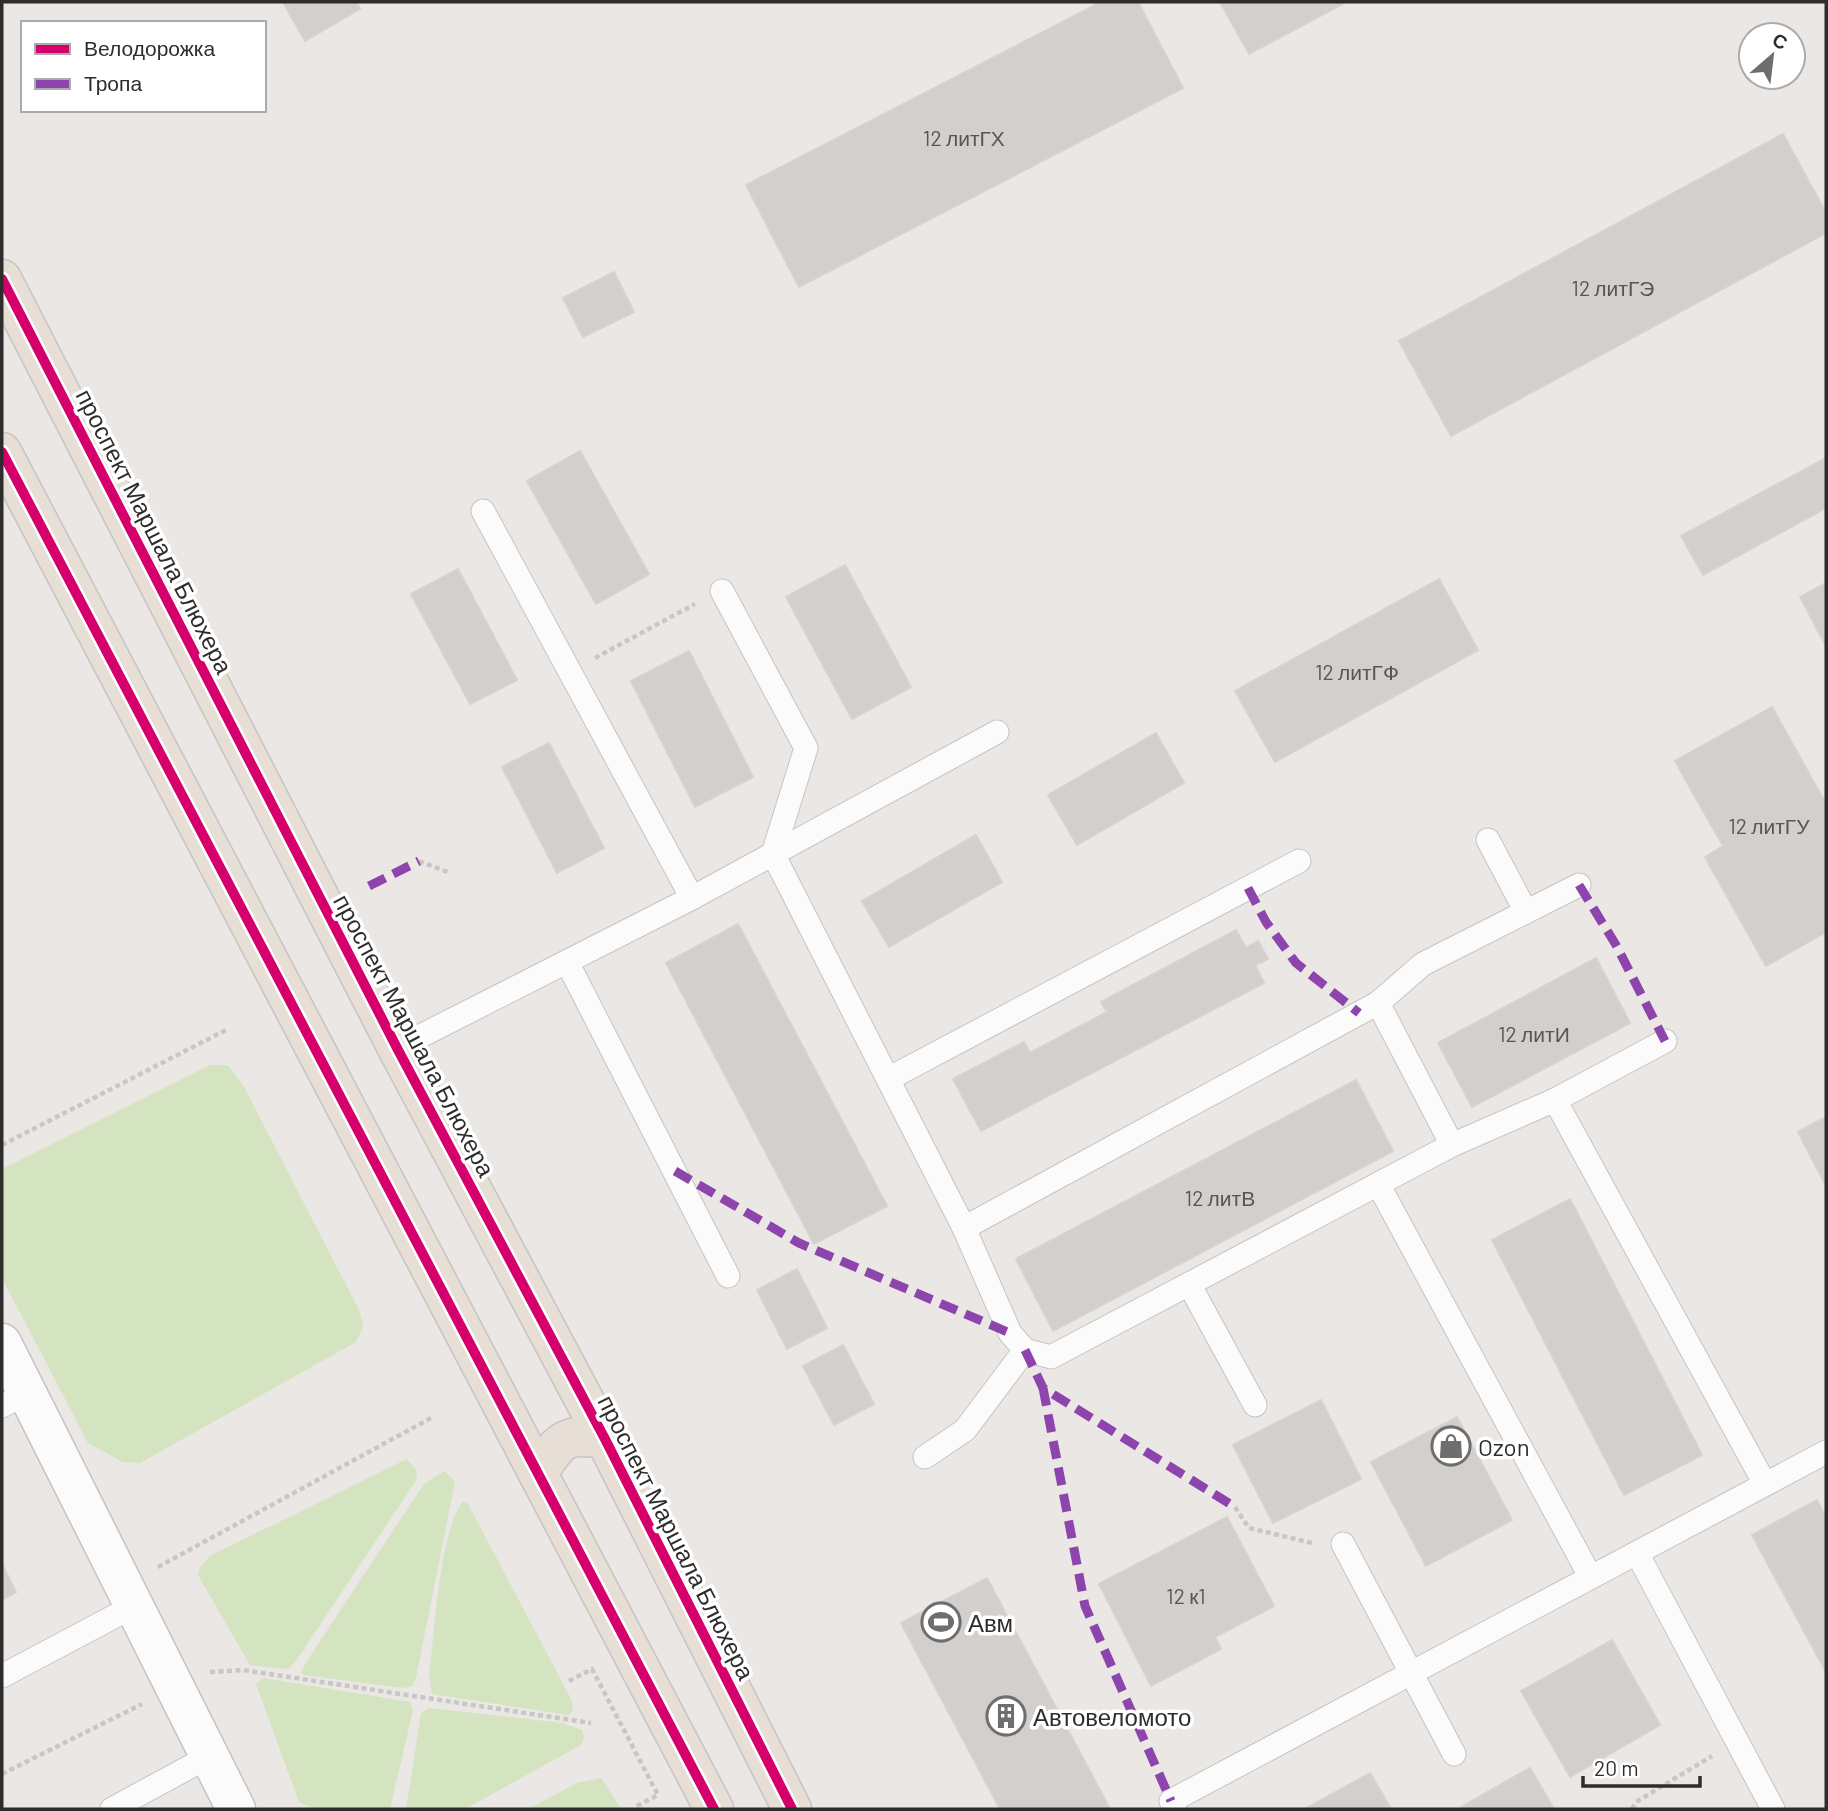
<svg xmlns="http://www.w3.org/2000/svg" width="1828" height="1811" font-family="Barlow,sans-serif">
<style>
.green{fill:#d4e3c0}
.building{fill:#d2cfcd;stroke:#d5d2d0;stroke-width:2}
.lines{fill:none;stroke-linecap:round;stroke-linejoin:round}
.service-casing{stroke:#c5c4c4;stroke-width:25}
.minor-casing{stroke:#c5c4c4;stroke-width:41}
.primary-casing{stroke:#c6c4c3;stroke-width:41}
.path{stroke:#c7c7c7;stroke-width:4.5;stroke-dasharray:5 3.5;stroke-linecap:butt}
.service{stroke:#fcfbfb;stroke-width:23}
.minor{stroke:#fcfbfb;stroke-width:38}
.primary{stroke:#e7dfd6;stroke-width:38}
.quiet{stroke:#8e44ad;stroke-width:9;stroke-dasharray:18 9;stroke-linecap:butt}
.cycleway-casing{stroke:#fff;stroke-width:15}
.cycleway{stroke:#d6006c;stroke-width:10}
.labels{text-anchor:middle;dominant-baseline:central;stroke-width:7;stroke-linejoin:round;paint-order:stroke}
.number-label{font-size:21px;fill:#575656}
.street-label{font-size:24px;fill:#2d2d2d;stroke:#fff}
.poi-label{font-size:24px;fill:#2d2d2d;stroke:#fff;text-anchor:start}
</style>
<rect width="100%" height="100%" fill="#eae7e4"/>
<g class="green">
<path d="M210,1065H228L243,1085L360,1312L363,1327L356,1342L140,1463L123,1462L88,1443L2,1278V1169Z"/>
<path d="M407,1459L416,1469L417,1479L296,1661L288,1669L250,1665L198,1575L200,1567L210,1556Z"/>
<path d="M444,1471L455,1481L416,1678L412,1686L403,1688L304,1675L301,1672L307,1661L424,1484Z"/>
<path d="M463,1501L468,1504L572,1701L573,1710L569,1715L432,1694L429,1675C435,1633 439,1532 463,1501Z"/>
<path d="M263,1678L410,1702L413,1710L390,1809H315L299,1802L256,1684Z"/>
<path d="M429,1708L563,1723L582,1730L584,1738L581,1745L465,1809H406L421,1713Z"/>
<path d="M601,1778L621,1809H528L577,1783Z"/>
</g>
<g class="building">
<path d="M283,2H356L360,9L305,41Z"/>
<path d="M1101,2H1138L1183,88L799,287L746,185Z"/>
<path d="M1220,2H1346L1249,54Z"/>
<path d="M1783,134L1826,213V233L1451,436L1399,341Z"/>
<path d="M614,272L634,312L583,337L563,298Z"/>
<path d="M580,451L649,574L596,604L527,481Z"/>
<path d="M1826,458V508L1703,575L1681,536Z"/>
<path d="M845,565L911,687L852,719L786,597Z"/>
<path d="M458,569L517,680L470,704L411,594Z"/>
<path d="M1439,579L1478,650L1275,762L1235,691Z"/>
<path d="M1826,583V646L1800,597Z"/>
<path d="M689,651L753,777L695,807L631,681Z"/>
<path d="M1772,707L1826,804V932L1766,966L1705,857L1723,846L1675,761Z"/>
<path d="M1156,733L1184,783L1077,845L1048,795Z"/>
<path d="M549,743L604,848L557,873L502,767Z"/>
<path d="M976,835L1002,882L889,947L862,901Z"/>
<path d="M738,924L887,1206L814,1244L666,963Z"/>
<path d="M1236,930L1246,948L1258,941L1268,959L1255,965L1264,983L981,1131L953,1079L1024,1042L1030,1053L1107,1012L1101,1002Z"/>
<path d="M1596,958L1630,1023L1472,1107L1438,1043Z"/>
<path d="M1356,1080L1393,1151L1053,1331L1016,1259Z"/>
<path d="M1826,1117V1186L1798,1132Z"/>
<path d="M1570,1199L1702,1455L1624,1495L1492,1240Z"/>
<path d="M797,1269L827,1328L787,1349L757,1290Z"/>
<path d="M843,1345L874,1404L834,1425L803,1366Z"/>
<path d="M1321,1400L1361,1479L1273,1523L1233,1445Z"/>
<path d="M1457,1417L1512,1520L1426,1566L1371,1462Z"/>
<path d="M1817,1500L1826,1518V1672L1752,1535Z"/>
<path d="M1227,1517L1274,1606L1215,1637L1221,1649L1151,1686L1099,1584Z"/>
<path d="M2,1564L16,1592L2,1600Z"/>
<path d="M987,1578L1110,1809H1000L901,1623Z"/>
<path d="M1612,1640L1660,1725L1570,1777L1521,1691Z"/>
<path d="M1530,1768L1554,1809H1458L1482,1795Z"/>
<path d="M1370,1773L1391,1809H1305Z"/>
</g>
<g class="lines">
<g class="service-casing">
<g id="service">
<path d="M483,511L692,898"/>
<path d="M722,591L806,748L773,854L964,1228L1010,1333L1025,1350L1051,1357L1452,1145L1555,1100L1665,1041"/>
<path d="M1488,840L1526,912"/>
<path d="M567,962L728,1276"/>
<path d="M1378,1003L1452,1145"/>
<path d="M397,1048L692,898L997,732"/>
<path d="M888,1079L1299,861"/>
<path d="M1555,1100L1765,1484"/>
<path d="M1378,1184L1590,1576"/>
<path d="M964,1228L1378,1003L1423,964L1579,885"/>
<path d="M1189,1284L1255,1405"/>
<path d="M2,1406L27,1393"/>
<path d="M925,1457L965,1430L1025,1350"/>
<path d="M1343,1544L1454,1754"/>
<path d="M1637,1553L1773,1809"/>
<path d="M2,1676L134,1606"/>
<path d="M112,1809L208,1757"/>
<path d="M1175,1809L1171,1801L1826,1452"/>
</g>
</g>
<g class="minor-casing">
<path id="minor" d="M2,1343L236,1809"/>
</g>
<g class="primary-casing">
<g id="primary">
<path d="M2,279L397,1048L605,1439L792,1809"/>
<path d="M2,452L714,1809"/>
<path d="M538,1473C561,1439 563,1433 605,1439"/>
</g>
</g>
<g class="path">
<path d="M595,658L695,604"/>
<path d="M419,861L450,873"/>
<path d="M2,1145L228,1029"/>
<path d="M1235,1507L1249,1528L1312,1543"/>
<path d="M158,1567L431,1418"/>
<path d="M210,1672L243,1670L591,1723"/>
<path d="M569,1681L592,1669L658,1795L635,1807"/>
<path d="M2,1774L142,1704"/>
<path d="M1632,1809L1636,1802L1712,1756"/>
</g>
<use href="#service" class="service"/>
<use href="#minor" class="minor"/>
<use href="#primary" class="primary"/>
<g class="quiet">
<path d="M1579,885L1616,945L1665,1041"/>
<path d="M369,886L419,861"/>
<path d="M1248,888L1266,922L1296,963L1359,1013"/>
<path d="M675,1171L799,1243L1010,1333"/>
<path d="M1025,1350L1043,1388L1235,1507"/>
<path d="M1043,1388L1085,1606L1171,1801"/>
</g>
<g class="cycleway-casing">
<g id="cycleway">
<path d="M2,279L397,1048L605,1439L792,1809"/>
<path d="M2,452L714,1809"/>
</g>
</g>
<use href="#cycleway" class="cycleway"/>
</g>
<defs>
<g id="shop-ring" transform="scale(2.0125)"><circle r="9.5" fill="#fff" stroke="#6f6e6d" stroke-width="1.5"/><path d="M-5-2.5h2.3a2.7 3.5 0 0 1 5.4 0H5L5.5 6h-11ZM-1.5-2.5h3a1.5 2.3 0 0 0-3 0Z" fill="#6f6e6d"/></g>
<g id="stadium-ring" transform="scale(2.0125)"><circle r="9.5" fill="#fff" stroke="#6f6e6d" stroke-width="1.5"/><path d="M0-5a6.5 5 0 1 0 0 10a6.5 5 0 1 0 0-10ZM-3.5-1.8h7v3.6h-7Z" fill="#6f6e6d"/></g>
<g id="building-ring" transform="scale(2.0125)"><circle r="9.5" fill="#fff" stroke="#6f6e6d" stroke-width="1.5"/><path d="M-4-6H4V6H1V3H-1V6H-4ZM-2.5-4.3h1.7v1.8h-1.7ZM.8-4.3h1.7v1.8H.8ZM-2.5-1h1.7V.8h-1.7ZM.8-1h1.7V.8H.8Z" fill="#6f6e6d"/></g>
</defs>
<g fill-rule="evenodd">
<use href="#shop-ring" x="1451" y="1446"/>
<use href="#stadium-ring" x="941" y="1622"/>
<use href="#building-ring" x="1006" y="1716"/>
</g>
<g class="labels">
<g class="number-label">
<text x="964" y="137">12 литГХ</text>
<text x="1613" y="287">12 литГЭ</text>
<text x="1357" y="671">12 литГФ</text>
<text x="1769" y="825">12 литГУ</text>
<text x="1534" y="1033">12 литИ</text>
<text x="1220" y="1197">12 литВ</text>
<text x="1186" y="1595">12 к1</text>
</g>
<g class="street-label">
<text transform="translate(155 531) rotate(63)">проспект Маршала Блюхера</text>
<text transform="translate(415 1035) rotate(62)">проспект Маршала Блюхера</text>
<text transform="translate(677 1537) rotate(63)">проспект Маршала Блюхера</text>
</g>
<g class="poi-label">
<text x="1478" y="1446">Ozon</text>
<text x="968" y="1622">Авм</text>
<text x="1033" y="1716">Автовеломото</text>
</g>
</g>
<rect width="1828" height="1811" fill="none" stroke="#2d2d2d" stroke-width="7"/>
<rect x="21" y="21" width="245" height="91" fill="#ffffff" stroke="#ababab" stroke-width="2"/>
<rect x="35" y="44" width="35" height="10" fill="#d6006c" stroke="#ababab" stroke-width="2"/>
<text x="84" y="56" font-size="21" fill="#2d2d2d">Велодорожка</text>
<rect x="35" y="79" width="35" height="10" fill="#8e44ad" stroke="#ababab" stroke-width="2"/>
<text x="84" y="91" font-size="21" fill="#2d2d2d">Тропа</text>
<g transform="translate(1772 56) rotate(28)"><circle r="33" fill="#ffffff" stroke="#ababab" stroke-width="2"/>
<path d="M0-5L12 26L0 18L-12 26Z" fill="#6f6e6d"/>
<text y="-10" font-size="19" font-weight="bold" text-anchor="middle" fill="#2d2d2d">С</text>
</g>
<path d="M1583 1776v10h117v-10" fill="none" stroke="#2d2d2d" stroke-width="3.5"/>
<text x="1594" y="1776" font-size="21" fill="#2d2d2d" stroke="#ffffff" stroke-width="5" paint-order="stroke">20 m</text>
</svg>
